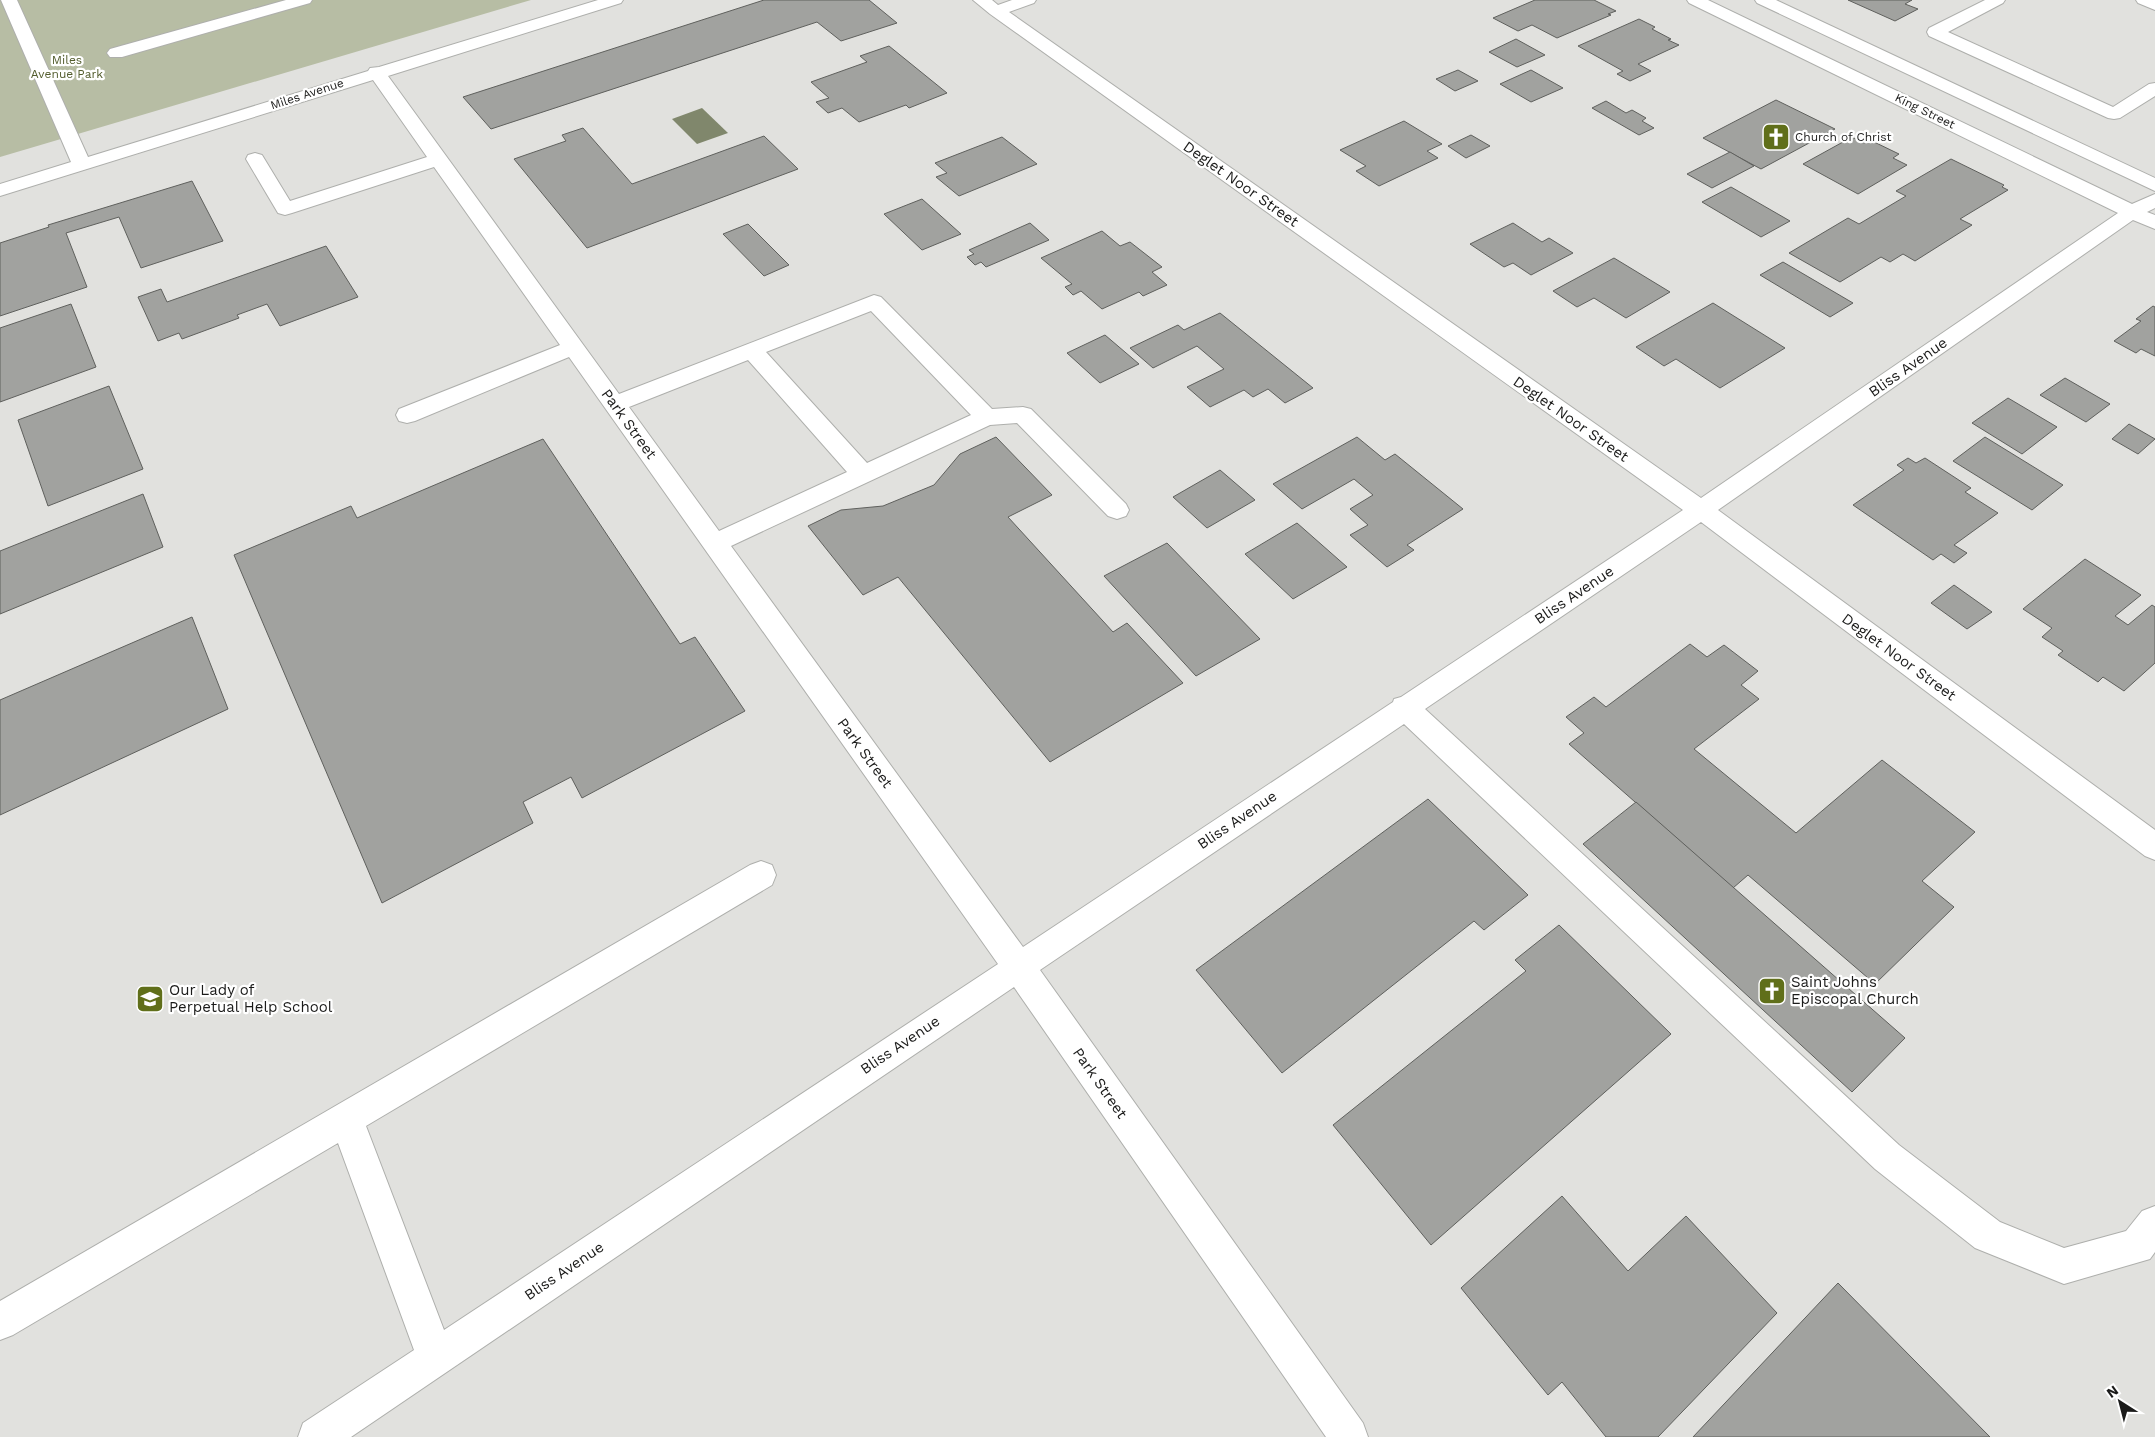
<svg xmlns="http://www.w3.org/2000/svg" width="2155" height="1437" font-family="'Work Sans',sans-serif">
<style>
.green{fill:#b7bda4}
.water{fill:#80876c}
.building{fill:#a1a29f;stroke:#5f605d}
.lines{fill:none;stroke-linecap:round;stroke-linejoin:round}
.minor-casing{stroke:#aeafac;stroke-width:2}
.minor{fill:#fff;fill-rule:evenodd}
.labels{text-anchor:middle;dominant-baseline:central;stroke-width:4.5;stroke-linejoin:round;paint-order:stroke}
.far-park-label{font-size:12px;fill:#535d2e;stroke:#fff}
.far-street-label{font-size:12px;fill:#1b1b1a;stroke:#fff}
.far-poi-label{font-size:12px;fill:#1b1b1a;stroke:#fff;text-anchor:start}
.street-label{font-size:15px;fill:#1b1b1a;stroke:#fff}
.poi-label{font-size:15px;fill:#1b1b1a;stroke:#fff;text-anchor:start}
</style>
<rect width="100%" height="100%" fill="#e1e1de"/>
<path class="green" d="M0,0H531L0,157Z"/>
<path class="water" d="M702,108L728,133L697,144L672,119Z"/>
<g class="building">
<path d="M764,0H869L897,23L841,41L817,22L491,129L463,97Z"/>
<path d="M1535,0H1594L1616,11L1608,14L1611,15L1557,38L1532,25L1518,31L1493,18Z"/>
<path d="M1848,0H1912L1905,4L1918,9L1895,21Z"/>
<path d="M1639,19L1655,27L1652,29L1671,39L1668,40L1679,45L1638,64L1651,71L1630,81L1617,74L1623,71L1578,46Z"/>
<path d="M1516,39L1545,55L1517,67L1489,52Z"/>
<path d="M889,46L947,93L909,108L906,105L859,122L842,108L828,113L816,102L829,98L811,82L867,62L860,56Z"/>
<path d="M1458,70L1478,81L1455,91L1436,79Z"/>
<path d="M1531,70L1563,88L1531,102L1500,84Z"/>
<path d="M1776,100L1835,129L1761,169L1703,138Z"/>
<path d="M1606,101L1626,113L1632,110L1646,118L1642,121L1654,128L1639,135L1592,108Z"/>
<path d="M1404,121L1442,144L1427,151L1438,158L1379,186L1356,171L1366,166L1340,150Z"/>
<path d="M583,128L632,184L764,136L798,169L587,248L514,159L566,141L562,135Z"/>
<path d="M1471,135L1490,146L1466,158L1448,146Z"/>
<path d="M1002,137L1037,164L959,196L936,177L947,173L935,163Z"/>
<path d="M1852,137L1864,143L1870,140L1899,154L1893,158L1907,165L1858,194L1803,164Z"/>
<path d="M1730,152L1754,166L1712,188L1687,174Z"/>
<path d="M1951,159L2004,185L2002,187L2008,190L1960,219L1972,225L1915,261L1903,254L1890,262L1881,257L1840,282L1789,253L1848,218L1859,224L1906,196L1896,191Z"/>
<path d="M192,181L223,241L141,268L119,217L66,233L87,287L0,316V243L49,227L48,225Z"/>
<path d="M1731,187L1790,221L1761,237L1702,202Z"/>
<path d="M922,199L961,234L922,250L884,214Z"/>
<path d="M1030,223L1049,240L986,267L981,262L975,265L967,257L974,254L969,250Z"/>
<path d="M1513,223L1542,242L1549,238L1573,253L1531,275L1513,263L1504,267L1470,244Z"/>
<path d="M748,224L789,265L764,276L723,234Z"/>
<path d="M1102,231L1120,246L1130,242L1162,267L1152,272L1167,285L1143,296L1139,292L1102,309L1081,291L1073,295L1065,287L1072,284L1041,258Z"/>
<path d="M326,246L358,297L280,326L267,304L237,315L239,318L182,339L179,333L158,341L138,297L161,289L167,302Z"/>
<path d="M1614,258L1670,292L1626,318L1594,298L1577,307L1553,291Z"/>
<path d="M1783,262L1853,303L1830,317L1760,275Z"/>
<path d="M1713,303L1785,348L1720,388L1676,359L1664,366L1636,347Z"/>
<path d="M71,304L96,367L0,402V328Z"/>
<path d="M2153,306L2155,307V356L2141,349L2136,353L2114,341L2141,321L2136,319Z"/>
<path d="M1220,313L1313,388L1285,403L1268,389L1253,397L1244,390L1210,407L1187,387L1224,369L1197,346L1153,368L1130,348L1178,325L1184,330Z"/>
<path d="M1105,335L1139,364L1100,383L1067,353Z"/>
<path d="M2065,378L2110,404L2086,422L2040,395Z"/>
<path d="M109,386L143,469L48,506L18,420Z"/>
<path d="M2008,398L2057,427L2022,454L1972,423Z"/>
<path d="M2129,424L2155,439L2138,454L2112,439Z"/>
<path d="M996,437L1052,495L1008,517L1113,632L1127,623L1183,683L1050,762L898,577L863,595L808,526L841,510L883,506L934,485L960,454Z"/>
<path d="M1357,437L1385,460L1395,454L1463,509L1407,545L1414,550L1387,567L1350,535L1368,525L1350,509L1373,495L1354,479L1302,509L1273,484Z"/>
<path d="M1985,437L2063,485L2032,510L1953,461Z"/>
<path d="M543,439L680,644L695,637L745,711L582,798L571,777L523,802L533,823L382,903L234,555L351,506L357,518Z"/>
<path d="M1908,458L1916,463L1925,458L1971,488L1965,492L1998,513L1954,545L1967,553L1954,563L1941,554L1933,560L1853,505L1904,470L1897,465Z"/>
<path d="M1220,470L1255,500L1207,528L1173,497Z"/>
<path d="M143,494L163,547L0,614V551Z"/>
<path d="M1297,523L1347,567L1293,599L1245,554Z"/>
<path d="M1167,543L1260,639L1196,676L1104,576Z"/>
<path d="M2085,559L2141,595L2115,616L2128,625L2152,605L2155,607V663L2124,691L2103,677L2098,682L2058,655L2063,651L2042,637L2052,628L2023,609Z"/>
<path d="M1954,585L1992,612L1967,629L1931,603Z"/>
<path d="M192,617L228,709L0,815V700Z"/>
<path d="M1690,644L1707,657L1724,645L1758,671L1741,685L1759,699L1694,749L1796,833L1882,760L1975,832L1922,881L1954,907L1875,984L1748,875L1733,888L1569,744L1584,733L1566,717L1594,697L1606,707Z"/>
<path d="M1428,799L1528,895L1484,930L1474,921L1282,1073L1196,970Z"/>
<path d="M1636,802L1905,1038L1852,1092L1583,844Z"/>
<path d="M1559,925L1671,1034L1431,1245L1333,1125L1526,971L1515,960Z"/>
<path d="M1562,1196L1628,1271L1686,1216L1777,1313L1658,1437H1606L1562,1382L1548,1395L1461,1288Z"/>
<path d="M1838,1283L1990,1437H1693Z"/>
</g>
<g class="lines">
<g class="minor-casing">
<g id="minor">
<path d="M1,0H17L88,157L368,71L370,68L379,67L598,0H623L621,3L388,76L619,394L874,295L881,297L992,409L1023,407L1031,409L1126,504L1129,510L1126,516L1117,519L1108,516L1017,423L990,425L731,546L1023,947L1393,702L1394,699L1401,697L1683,510L990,14L973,0H992L998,5L1012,0H1036L1034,3L1009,12L1701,498L2118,213L1689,3L1687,0H1708L2132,204L2155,194V208L2147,212L2155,215V229L2133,220L1718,510L2155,830V860L2145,856L1701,522L1425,709L1899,1145L2000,1222L2064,1248L2126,1231L2142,1211L2155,1206V1252L2150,1259L2064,1284L1975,1248L1875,1169L1404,724L1040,970L1363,1423L1368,1437H1326L1014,987L351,1437H298L303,1423L414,1350L338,1143L13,1335L0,1340V1301L750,865L761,861L772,865L776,875L772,885L366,1126L444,1330L998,964L569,357L415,421L407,423L399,421L396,415L399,409L560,345L434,167L292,213L285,215L278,213L246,159L248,155L255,153L262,155L290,201L427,157L373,80L0,196V184L71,162ZM871,311L971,415L867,463L766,352ZM748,360L847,472L719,531L629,407Z"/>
<path d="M286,0H312L310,3L122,57H110L107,53L110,49Z"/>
<path d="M1755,0H1776L2155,178V191L1757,3Z"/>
<path d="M1985,0H2005L2003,3L1948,32L2113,107L2149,84L2155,83V96L2120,118L2114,119L2108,118L1929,36L1927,32L1929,28Z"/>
<path d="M2136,0H2155V10L2138,3Z"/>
</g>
</g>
<use href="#minor" class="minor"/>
</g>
<defs>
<g id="church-square" transform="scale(1.4375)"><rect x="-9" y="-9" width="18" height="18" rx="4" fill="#606f1a" stroke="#fff"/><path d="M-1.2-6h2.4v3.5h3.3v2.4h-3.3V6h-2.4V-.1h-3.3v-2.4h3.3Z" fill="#fff"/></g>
<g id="school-square" transform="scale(1.4375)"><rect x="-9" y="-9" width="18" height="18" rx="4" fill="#606f1a" stroke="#fff"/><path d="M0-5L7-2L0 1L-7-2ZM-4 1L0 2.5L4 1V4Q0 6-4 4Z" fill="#fff"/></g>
</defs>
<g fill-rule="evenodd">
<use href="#church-square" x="1776" y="137"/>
<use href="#church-square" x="1772" y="991"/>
<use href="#school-square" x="150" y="999"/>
</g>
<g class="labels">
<g class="far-park-label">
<text x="67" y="60">Miles<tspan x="67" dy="14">Avenue Park</tspan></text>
</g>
<g class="far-street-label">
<text transform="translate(307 94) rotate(-18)">Miles Avenue</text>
<text transform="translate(1925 111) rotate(26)">King Street</text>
</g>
<g class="far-poi-label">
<text x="1795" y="137">Church of Christ</text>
</g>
<g class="street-label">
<text transform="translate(1241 184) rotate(35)">Deglet Noor Street</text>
<text transform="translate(1908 367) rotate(-35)">Bliss Avenue</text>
<text transform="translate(1571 419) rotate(35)">Deglet Noor Street</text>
<text transform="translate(629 424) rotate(54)">Park Street</text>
<text transform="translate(1574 595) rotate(-34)">Bliss Avenue</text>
<text transform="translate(1899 657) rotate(36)">Deglet Noor Street</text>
<text transform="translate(865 753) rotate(54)">Park Street</text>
<text transform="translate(1237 820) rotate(-34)">Bliss Avenue</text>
<text transform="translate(900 1045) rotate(-34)">Bliss Avenue</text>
<text transform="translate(1100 1083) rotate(55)">Park Street</text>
<text transform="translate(564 1271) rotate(-34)">Bliss Avenue</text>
</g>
<g class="poi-label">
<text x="1791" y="982">Saint Johns<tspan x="1791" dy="17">Episcopal Church</tspan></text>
<text x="169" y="990">Our Lady of<tspan x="169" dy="17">Perpetual Help School</tspan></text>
</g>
</g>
<g transform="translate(2120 1402) rotate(324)" stroke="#ffffff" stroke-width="4" paint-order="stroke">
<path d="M0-4L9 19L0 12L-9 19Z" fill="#1b1b1a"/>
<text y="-8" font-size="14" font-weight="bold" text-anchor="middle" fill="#1b1b1a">N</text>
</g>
</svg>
